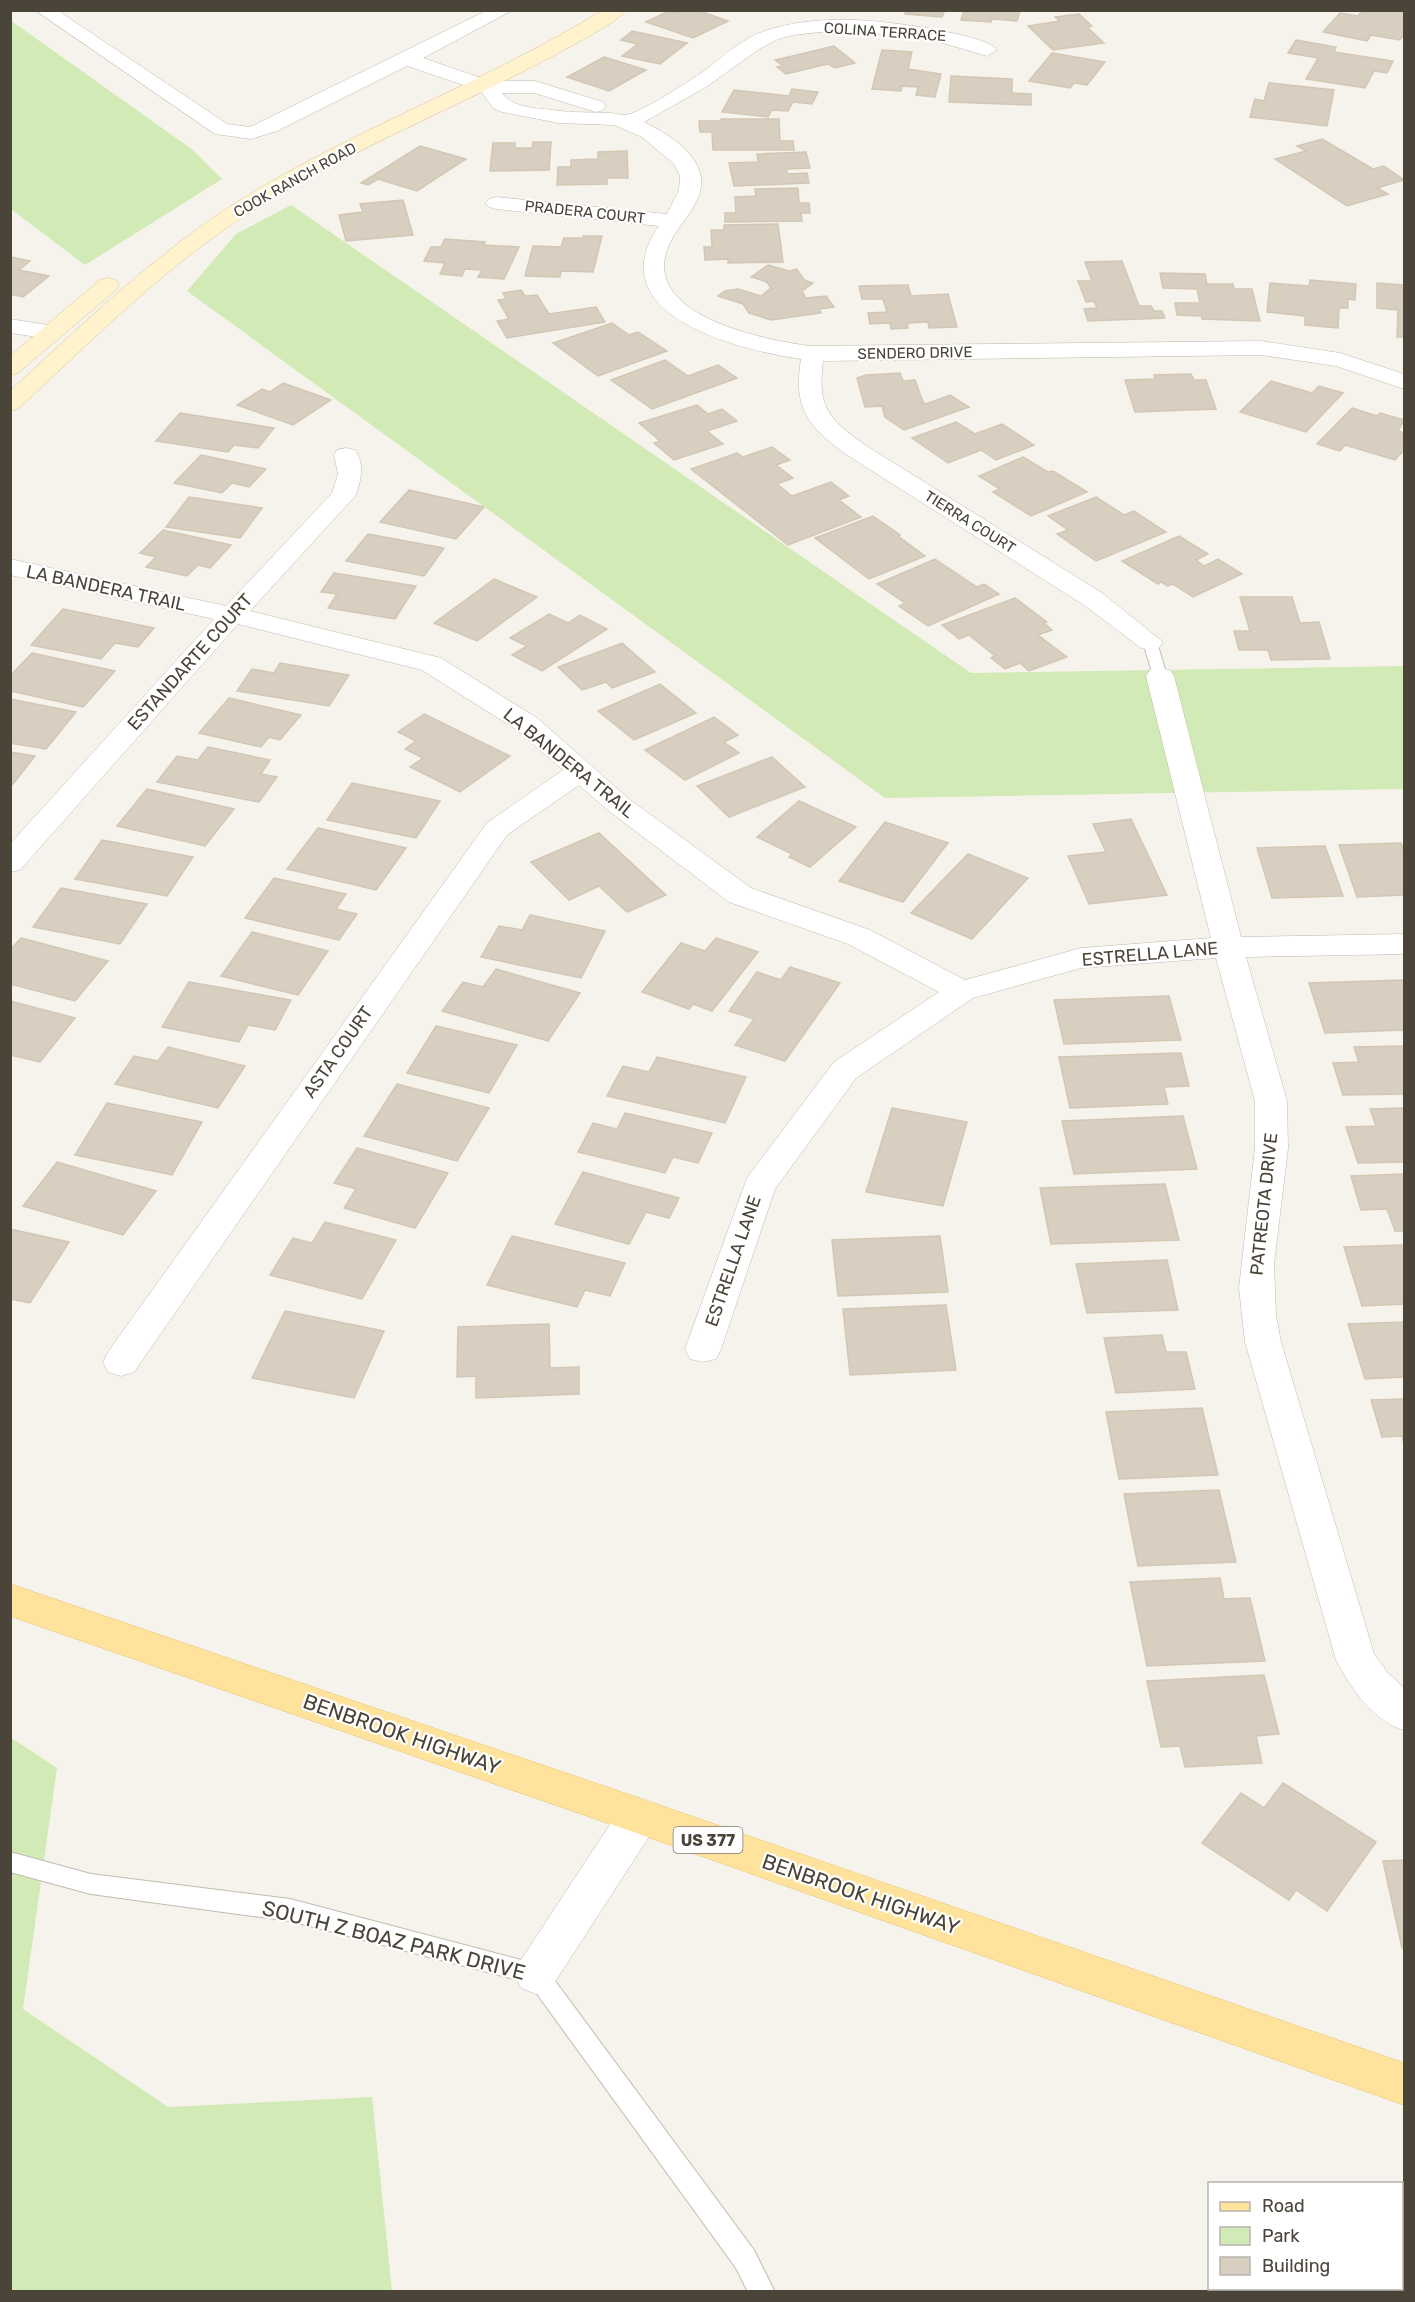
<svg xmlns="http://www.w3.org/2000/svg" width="1415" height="2302" font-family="Rubik,sans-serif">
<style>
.green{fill:#d2eab5}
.building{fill:#d8cfc1;stroke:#d3c7b4;stroke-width:1.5}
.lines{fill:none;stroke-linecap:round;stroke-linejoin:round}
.lane-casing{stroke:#c2bbae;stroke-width:2}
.street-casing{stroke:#c2bbae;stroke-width:1}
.secondary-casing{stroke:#d6c79b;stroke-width:1}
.primary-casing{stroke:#e6c16a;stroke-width:1}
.lane{fill:#fff;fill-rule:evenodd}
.street{fill:#fff;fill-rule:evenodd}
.secondary{fill:#fff3cd;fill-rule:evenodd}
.primary{fill:#ffe39c;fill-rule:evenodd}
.labels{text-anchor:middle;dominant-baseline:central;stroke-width:4.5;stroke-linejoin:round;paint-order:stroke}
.far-street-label{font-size:15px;fill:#4b4439;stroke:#fff}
.shield{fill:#fff;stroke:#817c74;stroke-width:1.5}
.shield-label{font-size:16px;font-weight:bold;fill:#4b4439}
.street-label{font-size:18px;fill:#4b4439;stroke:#fff}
.near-street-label{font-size:21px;fill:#4b4439;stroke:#fff}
</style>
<rect width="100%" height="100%" fill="#f6f3ec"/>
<g class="green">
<path d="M10,20L193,150L222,179L85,265L11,209Z"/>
<path d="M291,205L971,673L1404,666V789L885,798L187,291L236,234Z"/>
<path d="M10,1737L57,1768L23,2009L168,2107L372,2097L392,2291H11Z"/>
</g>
<g class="building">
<path d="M683,10H697L728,21L693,38L646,22L669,11L677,13Z"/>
<path d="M906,10H945L942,17L905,14Z"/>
<path d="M964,10H1020L1017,21L992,19L991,22L961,20Z"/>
<path d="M1363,10H1404V35L1400,40L1371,35L1367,41L1323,32L1340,13L1358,16Z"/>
<path d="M1079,14L1092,26L1087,27L1104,43L1053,50L1028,26L1060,21L1055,17Z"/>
<path d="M632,31L687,43L660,64L622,56L638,44L621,40Z"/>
<path d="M1296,40L1336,47L1334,52L1393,61L1387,73L1374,71L1365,88L1306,79L1318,58L1288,53Z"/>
<path d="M834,46L855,63L835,68L828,64L786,74L777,67L783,66L775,60Z"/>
<path d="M882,50L912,52L908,69L941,74L935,97L916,95L918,87L902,86L901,91L872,89Z"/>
<path d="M1052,53L1105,62L1087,85L1074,83L1070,88L1029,81Z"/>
<path d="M604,57L646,70L609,91L567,77Z"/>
<path d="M951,76L1012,79V93L1031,94V105L949,102Z"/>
<path d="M1269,83L1334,90L1327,126L1250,117L1255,99L1264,101Z"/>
<path d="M792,89L818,92L812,104L793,102L788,111L772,110L768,117L722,112L734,90L789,96Z"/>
<path d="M721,119H779L780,141H793L794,150H713L712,132H700L699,121H721Z"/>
<path d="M1322,139L1373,169L1384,166L1404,180L1377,188L1388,194L1347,206L1275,159L1306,151L1297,146Z"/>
<path d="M533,142H551L549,170L490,171L493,143H515V148H532Z"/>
<path d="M420,146L466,159L417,191L378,179L368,185L361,183Z"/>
<path d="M627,151L628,178H607V184L557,185L558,167H571V160L598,159V152Z"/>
<path d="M806,152L810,168L786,169L788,174L807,173L809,183L734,186L729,163L758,162L757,154Z"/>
<path d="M798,188L799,203H809L810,213H801L802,221L725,222V213H736L735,197L756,196L755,189Z"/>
<path d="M403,200L413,235L346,241L339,215L363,212L360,204Z"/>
<path d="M778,224L783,262L728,263V259L705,260L704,247H712L711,230H724V225Z"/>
<path d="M583,236H602L593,272L561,271L560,277L525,276L533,246L561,247L564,238H583Z"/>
<path d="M445,239L485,242L484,245L519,247L504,279L478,277L482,270L465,269L462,276L440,274L445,263L424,261L431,247H441Z"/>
<path d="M11,257L30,261L19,270L49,276L23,297L10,294Z"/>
<path d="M1122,261L1139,306H1151L1154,311H1162L1165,318L1088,321L1084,309L1097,308L1094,301L1086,302L1078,281H1092L1085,262Z"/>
<path d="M768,265L789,271L797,269L804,280L813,283L802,291L806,298L826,296L834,307L819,309L821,313L771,320L749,313L743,304L718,296L725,291L738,289L761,296L771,288L767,282L751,277Z"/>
<path d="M1160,273L1205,274L1207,284H1233L1234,289H1252L1260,321L1202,319V316L1177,315L1175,303H1200L1197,289L1163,288Z"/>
<path d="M1310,280L1356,284L1355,300L1348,299V308H1339L1338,328L1305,325V316L1267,312L1270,283L1309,286Z"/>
<path d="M1377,283L1404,285V337H1397L1398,310L1377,308Z"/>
<path d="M908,285L911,296L948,294L957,327L929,328L928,322L907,323L908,328L891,329L890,323L870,324L868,313L887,312L883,299H862L859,286Z"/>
<path d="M521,290L525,296L537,295L549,314L596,307L605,322L507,338L497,321L509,319L498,300L506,299L503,293Z"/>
<path d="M612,323L629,335L638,332L667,351L598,376L553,343Z"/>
<path d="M665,360L688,376L718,365L737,378L652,409L611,380Z"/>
<path d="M900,373L903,381L915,380L923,402L926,404L950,395L969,407L904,430L885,417L882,406L865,407L857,378L866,375Z"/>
<path d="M1191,374L1194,380H1206L1216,409L1135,412L1125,380L1155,379L1154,375Z"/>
<path d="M1271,381L1312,393L1319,386L1343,393L1306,432L1240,412Z"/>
<path d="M283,383L331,400L293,425L237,405L262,389L270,392Z"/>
<path d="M697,405L708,414L722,409L737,421L707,431L723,444L674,460L654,443L660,441L639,423Z"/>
<path d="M1352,408L1377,416L1380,413L1404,420L1398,431L1404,433V450L1395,460L1345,445L1340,451L1317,444Z"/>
<path d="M180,413L274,428L258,448L234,445L228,452L156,441Z"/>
<path d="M956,422L975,434L1002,424L1034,445L996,460L981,450L948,463L912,438Z"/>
<path d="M772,447L790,460L776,465L793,478L777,484L792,496L831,482L849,496L839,500L861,517L788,545L691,469L737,453L743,457Z"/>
<path d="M201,455L266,469L249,487L232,483L222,493L174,483Z"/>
<path d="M1023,457L1048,472L1053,471L1087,492L1031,516L993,492L1000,489L979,476Z"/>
<path d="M409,490L484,507L456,539L380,522Z"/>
<path d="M189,497L262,508L240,538L166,527Z"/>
<path d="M1096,497L1124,515L1134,511L1166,532L1096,561L1057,534L1068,530L1048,516Z"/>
<path d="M873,516L900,535L898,536L925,556L869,579L815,538Z"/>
<path d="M163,530L231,545L210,568L198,565L187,576L146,567L156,557L140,553Z"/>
<path d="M368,534L444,548L424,576L346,561Z"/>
<path d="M1179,536L1208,554L1196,560L1204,566L1218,559L1242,574L1193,597L1173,584L1167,586L1161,582L1158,584L1122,561Z"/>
<path d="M935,559L977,587L984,584L999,594L928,626L899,606L905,603L877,584Z"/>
<path d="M334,573L416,586L395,619L328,608L337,594L321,592Z"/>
<path d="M494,579L537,597L477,641L434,623Z"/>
<path d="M1240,597H1292L1300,623L1319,622L1330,659L1271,660L1268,650H1239L1234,631H1250Z"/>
<path d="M1015,598L1047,622L1044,623L1052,630L1038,635L1067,657L1029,671L1020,663L1005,669L991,658L995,656L969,635L959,639L942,625Z"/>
<path d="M63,609L154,628L138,647L115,643L101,659L31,645Z"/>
<path d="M549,614L568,623L580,615L607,629L542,671L512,655L527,646L510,638Z"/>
<path d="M622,643L655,672L612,688L606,682L582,690L558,667Z"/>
<path d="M32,653L115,671L83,707L10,691V676Z"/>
<path d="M280,663L349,675L329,706L237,691L252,669L274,673Z"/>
<path d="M660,684L696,713L634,740L598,711Z"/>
<path d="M229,698L301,715L280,740L269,737L261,747L199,733Z"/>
<path d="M10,699L76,712L46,749L10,743Z"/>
<path d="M424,714L510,756L460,792L410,767L423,758L405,749L416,741L398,732Z"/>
<path d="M714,717L738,735L724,742L739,753L685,780L645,750Z"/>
<path d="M208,747L270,760L261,774L277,777L259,802L157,782L177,756L198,760Z"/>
<path d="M10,752L35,756L13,784L10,783Z"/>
<path d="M772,757L805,787L729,817L697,786Z"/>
<path d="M352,783L440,801L416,838L327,820Z"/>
<path d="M147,789L234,809L205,846L117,826Z"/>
<path d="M799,801L856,827L810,867L789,857L792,854L757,837Z"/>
<path d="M1131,819L1167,895L1089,904L1068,856L1106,852L1093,824Z"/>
<path d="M885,822L948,843L903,902L839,881Z"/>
<path d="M318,828L406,848L376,890L287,869Z"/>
<path d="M599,833L666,895L627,912L599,886L569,900L531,862Z"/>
<path d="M102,840L193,857L167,896L75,879Z"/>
<path d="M1401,843L1404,851V895L1357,897L1339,845Z"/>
<path d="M1325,846L1343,896L1272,898L1257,848Z"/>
<path d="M968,854L1028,878L972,939L911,913Z"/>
<path d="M274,878L346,894L336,909L357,914L339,940L245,918Z"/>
<path d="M61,888L147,904L120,944L33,927Z"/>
<path d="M530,915L605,931L581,978L481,957L499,926L522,930Z"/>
<path d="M252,932L328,951L298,995L221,976Z"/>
<path d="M21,938L108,961L75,1001L10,984V950Z"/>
<path d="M716,938L758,952L712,1011L693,1004L689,1009L642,992L681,943L705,951Z"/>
<path d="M790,967L840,983L785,1061L735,1045L754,1019L729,1011L757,972L781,980Z"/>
<path d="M496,969L580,993L548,1041L442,1011L463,982L483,987Z"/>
<path d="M1404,980V1030L1325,1033L1309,983Z"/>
<path d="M189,982L291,1000L275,1030L248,1025L239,1042L162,1027Z"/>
<path d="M1169,996L1181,1040L1064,1044L1054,1000Z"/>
<path d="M10,1001L75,1018L40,1062L10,1055Z"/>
<path d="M436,1026L517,1045L489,1093L407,1073Z"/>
<path d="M1404,1046V1094L1343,1095L1333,1063L1359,1062L1354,1047Z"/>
<path d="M168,1047L245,1066L218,1108L115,1084L134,1056L158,1061Z"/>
<path d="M1181,1053L1189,1086L1164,1087L1168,1104L1070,1108L1059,1057Z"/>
<path d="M657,1057L746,1077L725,1123L607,1096L623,1066L649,1072Z"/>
<path d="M397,1084L489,1108L457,1161L364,1136Z"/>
<path d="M107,1103L202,1122L172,1175L75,1155Z"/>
<path d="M892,1108L967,1122L943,1206L866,1192Z"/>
<path d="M1404,1108V1162L1358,1163L1346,1127L1376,1126L1370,1109Z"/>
<path d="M625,1113L712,1133L698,1163L673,1157L665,1173L578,1152L593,1123L617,1129Z"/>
<path d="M1183,1116L1197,1169L1074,1174L1062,1121Z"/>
<path d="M357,1148L448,1173L415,1228L344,1208L356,1189L334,1183Z"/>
<path d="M57,1162L156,1191L123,1235L23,1206Z"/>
<path d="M583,1172L679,1198L669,1218L646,1212L629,1244L555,1224Z"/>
<path d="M1404,1174V1231H1395L1387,1209L1361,1210L1351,1176Z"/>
<path d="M1165,1184L1179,1240L1051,1244L1040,1188Z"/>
<path d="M325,1222L396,1240L362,1299L270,1275L293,1238L312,1243Z"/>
<path d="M10,1229L69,1242L30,1303L10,1299Z"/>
<path d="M512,1236L625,1263L610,1296L585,1290L577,1307L487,1285Z"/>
<path d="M940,1236L948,1292L838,1296L832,1240Z"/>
<path d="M1404,1245V1304L1362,1306L1344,1247Z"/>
<path d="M1167,1260L1178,1310L1087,1313L1076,1264Z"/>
<path d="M946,1305L956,1370L850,1375L843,1309Z"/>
<path d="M285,1311L384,1331L354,1398L252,1378Z"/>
<path d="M1404,1322V1377L1365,1379L1348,1324Z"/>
<path d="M549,1324L550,1368L579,1367V1394L476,1398V1376L457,1377L458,1327Z"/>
<path d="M1162,1335L1166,1352H1186L1195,1389L1116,1393L1104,1338Z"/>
<path d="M1404,1399V1444L1402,1436L1382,1437L1371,1400Z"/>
<path d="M1202,1408L1218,1475L1119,1479L1106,1412Z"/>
<path d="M1219,1490L1236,1562L1138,1566L1124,1494Z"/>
<path d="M1220,1578L1224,1599L1250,1598L1265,1661L1147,1666L1130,1582Z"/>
<path d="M1264,1675L1279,1734L1256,1736L1262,1763L1185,1767L1180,1746L1161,1747L1147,1681Z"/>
<path d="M1283,1783L1376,1842L1327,1911L1296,1890L1289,1900L1202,1843L1241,1793L1264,1808Z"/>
<path d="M1404,1860V1948H1402L1383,1861Z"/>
</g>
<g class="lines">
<g class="lane-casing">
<g id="lane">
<path d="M1150,638L1157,642L1167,676L1165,679L1160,680L1153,676L1143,642Z"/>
<path d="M10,1852L91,1874L290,1899L544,1966L754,2250L775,2292H748L736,2268L529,1983L290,1921L91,1894L10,1872Z"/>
</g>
</g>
<g class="street-casing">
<g id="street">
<path d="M35,10H57L227,124L250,127L488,10H513L423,58L490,81H535L603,102L606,106L603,110L596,112L534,93H502C513,108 535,108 552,110C572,113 591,112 611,113C616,113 620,116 625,115C638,115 695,78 708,68C725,55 743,38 765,31C818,13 879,20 932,29C947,32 989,39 997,50L987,56L939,42L880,34L820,32L793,35L778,39L759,49L706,87L644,122C665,132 698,152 701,178C704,203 680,222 670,243C635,315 765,340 810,346L1261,341L1340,353L1404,374V389L1336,366L1261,355L823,361C817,408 829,419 865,445L1102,593L1163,642L1159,648L1150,650L1141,648L1084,605L847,455C808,426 793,410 801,359C739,350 597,315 659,226L496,209L489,207L485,203L489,199L496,197L667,214L679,190L680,176L674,164L642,137L614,125L559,123L502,112L493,108L481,91L407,66L277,131L251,139L215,134Z"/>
<path d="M10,319L60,327L63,332L60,337L52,339L10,333Z"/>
<path d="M346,448L355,450C365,465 361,479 356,495L250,611L441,658L537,718L629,799L751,888L870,930L965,980L1081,948L1211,938L1146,676L1150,670L1160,668L1170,670L1174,676L1241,937L1404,934V954L1246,957L1287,1101L1288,1148L1274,1264L1276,1315L1281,1342L1374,1654L1387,1672L1404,1688V1730C1374,1722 1350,1687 1336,1660L1245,1342L1239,1288L1255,1148V1101L1216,958L1081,968L973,998L856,1078L775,1189L721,1349L716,1359L703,1362L690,1359L685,1349L747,1178L834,1062L939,992L848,944L729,902L609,811L579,785L507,835L134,1372L121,1376L108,1372L103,1362L108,1352L487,823L563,770L517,730L422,670L238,624L20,870L10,872V844L214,619L10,575V559L226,606L332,493L338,474L334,455L337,450Z"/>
<path d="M639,1798L654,1803L660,1816L654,1829L551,1988L536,1994L521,1988L514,1974L521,1960L624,1803Z"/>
</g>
</g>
<g class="secondary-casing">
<g id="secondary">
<path d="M603,10H626C616,24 570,46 553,56C457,107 355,148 262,205C171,260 96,337 18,409L10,411V391C85,322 158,251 245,197C359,127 488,81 603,10Z"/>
<path d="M108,278L116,280L119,285L116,290L18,373L10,375V356L100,280Z"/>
</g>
</g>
<g class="primary-casing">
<path id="primary" d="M10,1584L639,1798L1404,2063V2105L639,1834L10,1616Z"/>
</g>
<use href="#lane" class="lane"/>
<use href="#street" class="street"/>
<use href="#secondary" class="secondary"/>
<use href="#primary" class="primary"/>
</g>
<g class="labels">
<g class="far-street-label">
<text transform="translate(885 32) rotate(4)">COLINA TERRACE</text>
<text transform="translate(295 180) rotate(-29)">COOK RANCH ROAD</text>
<text transform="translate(585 212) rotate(6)">PRADERA COURT</text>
<text transform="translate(915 353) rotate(-1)">SENDERO DRIVE</text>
<text transform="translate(970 522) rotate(32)">TIERRA COURT</text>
</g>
<rect class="shield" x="673.5" y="1827" width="69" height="26" rx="4.5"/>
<g class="shield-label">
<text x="708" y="1840">US 377</text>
</g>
<g class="street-label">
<text transform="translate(106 588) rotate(12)">LA BANDERA TRAIL</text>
<text transform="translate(190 662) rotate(-48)">ESTANDARTE COURT</text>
<text transform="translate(569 763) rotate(39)">LA BANDERA TRAIL</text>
<text transform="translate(1150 954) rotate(-5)">ESTRELLA LANE</text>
<text transform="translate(338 1052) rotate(-55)">ASTA COURT</text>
<text transform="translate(1264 1204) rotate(-84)">PATREOTA DRIVE</text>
<text transform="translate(733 1261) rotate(-71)">ESTRELLA LANE</text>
</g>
<g class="near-street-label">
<text transform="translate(402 1734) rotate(19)">BENBROOK HIGHWAY</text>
<text transform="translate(861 1894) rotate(19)">BENBROOK HIGHWAY</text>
<text transform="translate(394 1940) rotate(14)">SOUTH Z BOAZ PARK DRIVE</text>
</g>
</g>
<rect width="1415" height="2302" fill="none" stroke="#4b4439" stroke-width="24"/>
<rect x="1208" y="2182" width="195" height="108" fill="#ffffff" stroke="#b7b4b0" stroke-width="1.5"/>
<rect x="1220" y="2202" width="30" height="9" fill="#ffe39c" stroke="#b7b4b0" stroke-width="1.5"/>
<text x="1262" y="2212" font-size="18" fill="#4b4439">Road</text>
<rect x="1220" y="2227" width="30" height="18" fill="#d2eab5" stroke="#b7b4b0" stroke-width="1.5"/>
<text x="1262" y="2242" font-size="18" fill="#4b4439">Park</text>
<rect x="1220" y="2257" width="30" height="18" fill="#d8cfc1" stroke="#b7b4b0" stroke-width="1.5"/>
<text x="1262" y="2272" font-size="18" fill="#4b4439">Building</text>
</svg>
